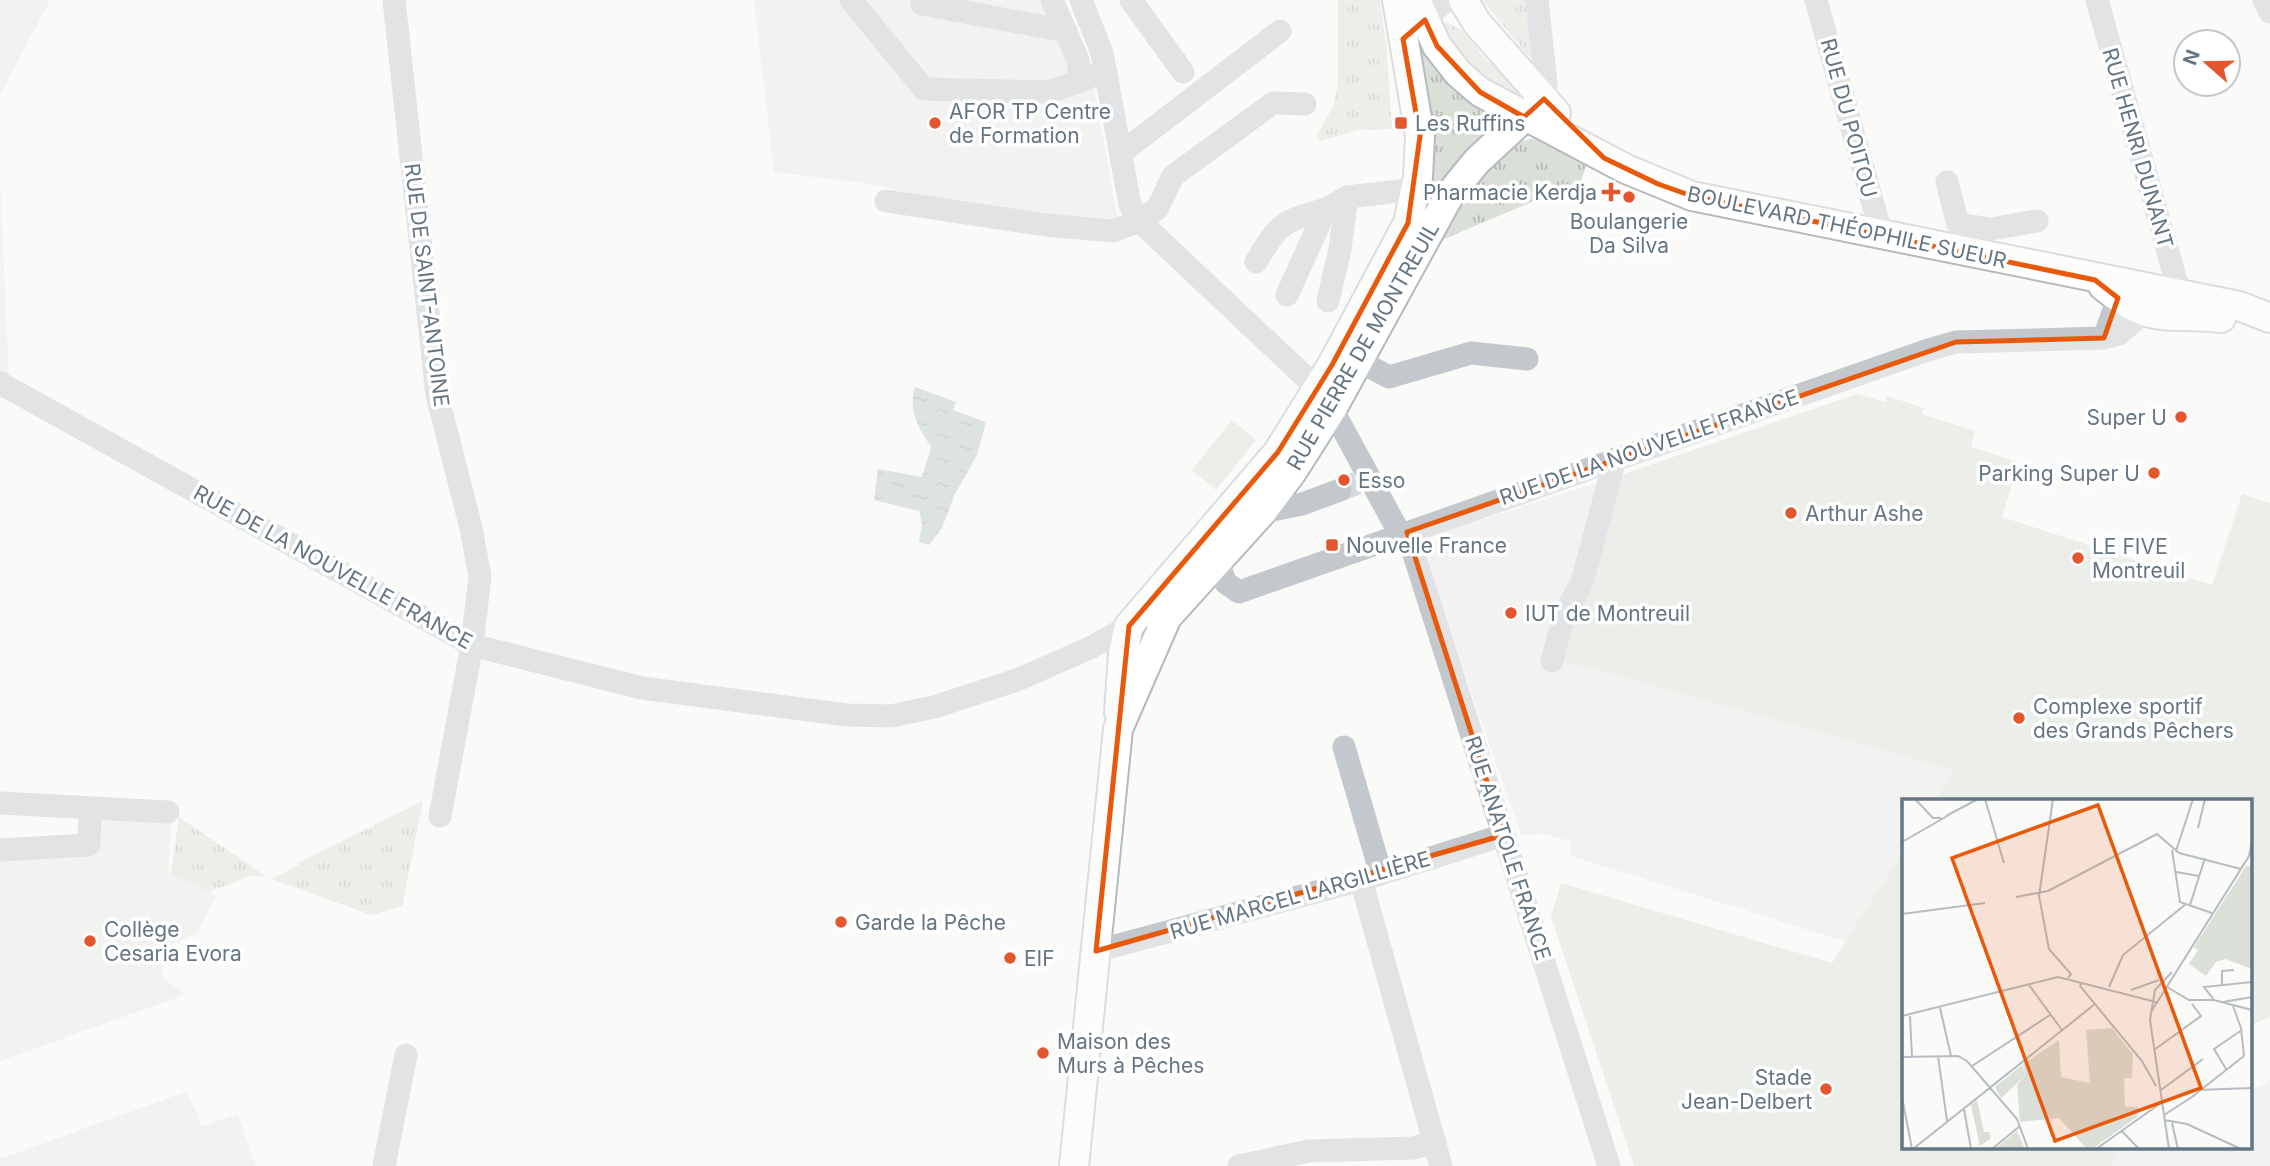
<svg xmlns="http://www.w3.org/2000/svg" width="2270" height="1166" font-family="Inter,sans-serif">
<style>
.built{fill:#e8e9e9}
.grass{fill:url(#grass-tufts)}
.pitch{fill:#dadfd7}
.water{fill:url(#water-ripples)}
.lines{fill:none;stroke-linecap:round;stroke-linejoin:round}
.minor-tunnel{stroke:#d5d9db;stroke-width:23;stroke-dasharray:23 11;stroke-linecap:butt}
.major-casing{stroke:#b5babe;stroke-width:32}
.minor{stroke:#c3c8cc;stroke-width:23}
.major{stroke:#fff;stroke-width:28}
.marked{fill:none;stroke:#e8590c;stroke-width:5;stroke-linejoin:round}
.poi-dot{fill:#e4572e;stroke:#fff;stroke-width:2.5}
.labels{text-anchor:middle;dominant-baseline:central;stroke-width:7;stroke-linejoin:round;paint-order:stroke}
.poi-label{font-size:21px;fill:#657683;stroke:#fff;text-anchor:start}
.street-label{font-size:21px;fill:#657683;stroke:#fff}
.inset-road{fill:none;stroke:#b5bdc2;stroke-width:2}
.view{fill:#e8590c;fill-opacity:0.15;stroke:#e8590c;stroke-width:3.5}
.inset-edge{fill:none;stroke:#657683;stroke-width:3.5}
</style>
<defs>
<pattern id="grass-tufts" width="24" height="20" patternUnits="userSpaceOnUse" patternTransform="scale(1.75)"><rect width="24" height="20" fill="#dadfd7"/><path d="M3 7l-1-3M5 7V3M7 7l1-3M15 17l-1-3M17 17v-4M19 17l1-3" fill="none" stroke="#b4b9b4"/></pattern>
<pattern id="water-ripples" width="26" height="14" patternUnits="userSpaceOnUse" patternTransform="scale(1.75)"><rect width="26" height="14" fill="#bbc7cb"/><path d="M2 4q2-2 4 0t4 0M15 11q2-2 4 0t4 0" fill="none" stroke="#9ca6aa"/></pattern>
</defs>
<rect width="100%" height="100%" fill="#fafaf8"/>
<g class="built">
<path d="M0,0H50L0,95Z"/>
<path d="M754,0H1064L1088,56L1118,219L965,208L877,185L774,172Z"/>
<path d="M0,182L9,381L0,402Z"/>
<path d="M1618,476L1564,661L1955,770L1936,800H1904V850L1847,942L1571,856V841L1545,834L1521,835L1427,565L1440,533Z"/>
<path d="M82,816L172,818L168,871L216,896L197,933L162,949V978L187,994L0,1061V838L81,835Z"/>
<path d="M2270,1078V1166H2112L2119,1147H2251V1089L2265,1084Z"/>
<path d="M185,1092L198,1114L201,1127L238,1114L256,1166H0V1159Z"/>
</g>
<g class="grass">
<path d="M1338,0H1380L1386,42L1392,129L1357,130L1321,141L1317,135L1334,105L1338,82Z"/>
<path d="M1482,0H1529L1536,65Z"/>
<path d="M1448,23L1462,31L1488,62L1507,71L1522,88L1517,93C1470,80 1464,61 1438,24Z"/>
<path d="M1419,45C1443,79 1466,102 1503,122L1413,237L1427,98Z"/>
<path d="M1538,138L1586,166L1581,181L1442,240C1461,205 1494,140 1538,138Z"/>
<path d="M423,801L402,906L371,915L272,879L300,864L298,863Z"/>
<path d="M179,817L267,877L252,875L209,892L171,874Z"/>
</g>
<g class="pitch">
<path d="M1857,394L1885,402L1887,396L1924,408L1922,414L1975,431L1971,447L2019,462L2002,517L2212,585L2242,494L2270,503V1017L2251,1025V800H1936L1954,770L1564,661L1618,476Z"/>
<path d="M1232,420L1256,440L1216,490L1192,470Z"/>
<path d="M1904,850V1147H2119L2112,1166H1634L1551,917L1561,883L1832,963Z"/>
</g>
<path class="water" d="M915,387L956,402L953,410L986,422L977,455L954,496L942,528L929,545L919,542L922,523L919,511L874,500L878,469L922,477L931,447C920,429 907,411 915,387Z"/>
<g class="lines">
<path class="minor-tunnel" d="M1340,490L1357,483"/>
<g class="major-casing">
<g id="major">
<path d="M1416,0L1437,46L1458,73L1480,92L1626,169L1692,196L2239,306L2270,318"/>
<path d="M1463,0L1477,23L1556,113"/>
<path d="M2103,286C2153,326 2164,312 2221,318"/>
<path d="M1119,712L1123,654L1129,626L1278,452L1332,365L1408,223L1418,177L1420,136L1397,0"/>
<path d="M1074,1166L1118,729L1167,617L1262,512L1292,472L1332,409L1450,194L1477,161L1544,99"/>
</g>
</g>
<g class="minor">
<path d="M394,0L437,395L471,528L480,576L472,645L440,816"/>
<path d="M851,0L924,89L1047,92C1068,88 1084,77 1106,72"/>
<path d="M1052,0L1078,60L1080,77"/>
<path d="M1081,0L1102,53L1130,205L1140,221L1168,248L1318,389"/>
<path d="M1131,0L1183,72"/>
<path d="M1537,0L1546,83L1544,99"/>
<path d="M1816,0L1882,236"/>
<path d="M2097,0L2180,295"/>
<path d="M2264,0L2270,12"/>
<path d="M922,4L1066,31"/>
<path d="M1435,10L1447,0"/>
<path d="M1121,153L1280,31"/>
<path d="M1947,182L1958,224L1991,229L2037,221"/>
<path d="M886,201L1046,225L1113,231L1140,221L1157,209L1173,176L1273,103L1305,104"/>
<path d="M1256,262C1279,223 1283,221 1326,209"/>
<path d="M1287,295L1326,209L1347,197L1417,189"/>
<path d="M1328,301L1340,249L1347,197"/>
<path d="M2104,338L2118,298"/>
<path d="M1359,361L1389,377L1471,353L1527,359"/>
<path d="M0,383L472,645L642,688L847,715L891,716L934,707L1017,680L1092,647L1129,626L1135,636"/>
<path d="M1332,409L1400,534L1411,545L1609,1166"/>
<path d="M1262,512L1302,504L1340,490"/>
<path d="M1212,549L1226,583L1239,592L1928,350L1956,342L2104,338L2119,334L2143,313"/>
<path d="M1552,661L1565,613L1582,582L1615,459"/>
<path d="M1344,747L1381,874"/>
<path d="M0,803L168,812"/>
<path d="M0,850L89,845L90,808"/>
<path d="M1361,880L1441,1166"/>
<path d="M1096,951L1361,880L1504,835"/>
<path d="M384,1166L406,1055"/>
<path d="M1239,1166L1309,1151L1414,1148L1435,1141"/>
</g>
<use href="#major" class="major"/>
</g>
<path d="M0 0H2270V1166H0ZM1425,20L1437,46L1480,92L1524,117L1544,99L1604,158L1658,184L1692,196L2095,280L2118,298L2104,338L1956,342L1407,532L1504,835L1096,951L1129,626L1278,452L1332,365L1408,223L1420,136L1403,39Z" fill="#fafaf8" fill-opacity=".55" fill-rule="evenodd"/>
<path class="marked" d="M1425,20L1437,46L1480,92L1524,117L1544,99L1604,158L1658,184L1692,196L2095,280L2118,298L2104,338L1956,342L1407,532L1504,835L1096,951L1129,626L1278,452L1332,365L1408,223L1420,136L1403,39Z"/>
<g class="poi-dot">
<circle cx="935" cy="123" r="7"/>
<rect x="1394" y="116" width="14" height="14" rx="3.5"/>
<path d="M1607.5 181.5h7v7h7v7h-7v7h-7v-7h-7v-7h7z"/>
<circle cx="1629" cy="197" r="7"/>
<circle cx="2181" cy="417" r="7"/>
<circle cx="2154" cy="473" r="7"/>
<circle cx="1344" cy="480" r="7"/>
<circle cx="1791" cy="513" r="7"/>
<rect x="1325" y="538" width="14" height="14" rx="3.5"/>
<circle cx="2078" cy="558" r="7"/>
<circle cx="1511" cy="613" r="7"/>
<circle cx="2019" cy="718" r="7"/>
<circle cx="841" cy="922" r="7"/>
<circle cx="90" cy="941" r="7"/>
<circle cx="1010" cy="958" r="7"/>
<circle cx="1043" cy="1053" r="7"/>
<circle cx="1826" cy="1089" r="7"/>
</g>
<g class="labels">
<g class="poi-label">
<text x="949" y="111">AFOR TP Centre<tspan x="949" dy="24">de Formation</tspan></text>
<text x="1415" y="123">Les Ruffins</text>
<text x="1597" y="192" text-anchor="end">Pharmacie Kerdja</text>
<text x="1629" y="221" text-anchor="middle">Boulangerie<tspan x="1629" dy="24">Da Silva</tspan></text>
<text x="2167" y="417" text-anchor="end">Super U</text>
<text x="2140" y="473" text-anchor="end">Parking Super U</text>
<text x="1358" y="480">Esso</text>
<text x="1805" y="513">Arthur Ashe</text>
<text x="1346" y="545">Nouvelle France</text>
<text x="2092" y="546">LE FIVE<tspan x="2092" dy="24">Montreuil</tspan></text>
<text x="1525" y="613">IUT de Montreuil</text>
<text x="2033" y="706">Complexe sportif<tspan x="2033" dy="24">des Grands Pêchers</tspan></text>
<text x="855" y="922">Garde la Pêche</text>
<text x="104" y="929">Collège<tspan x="104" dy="24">Cesaria Evora</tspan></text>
<text x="1024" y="958">EIF</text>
<text x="1057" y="1041">Maison des<tspan x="1057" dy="24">Murs à Pêches</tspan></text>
<text x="1812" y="1077" text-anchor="end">Stade<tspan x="1812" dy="24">Jean-Delbert</tspan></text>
</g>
<g class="street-label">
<text transform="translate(1849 118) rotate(75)">RUE DU POITOU</text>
<text transform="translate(2138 148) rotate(74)">RUE HENRI DUNANT</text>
<text transform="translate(1847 227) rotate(12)">BOULEVARD THÉOPHILE SUEUR</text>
<text transform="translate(427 285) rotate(83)">RUE DE SAINT-ANTOINE</text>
<text transform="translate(1363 346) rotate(-60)">RUE PIERRE DE MONTREUIL</text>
<text transform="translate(1649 447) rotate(-19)">RUE DE LA NOUVELLE FRANCE</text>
<text transform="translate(333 567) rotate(29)">RUE DE LA NOUVELLE FRANCE</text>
<text transform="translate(1508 848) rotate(72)">RUE ANATOLE FRANCE</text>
<text transform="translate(1300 895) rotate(-16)">RUE MARCEL LARGILLIÈRE</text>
</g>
</g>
<g transform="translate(1902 799)">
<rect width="350" height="350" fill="#fafaf8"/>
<path d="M344,67H350V170L323,160L314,163L304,177L287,165L296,151L292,148ZM120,266L123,277L99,299L93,288ZM75,301L82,333H87L89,339L78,347L69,306ZM115,332L123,350H93Z" fill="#dadfd7"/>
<path d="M210,229L231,255L230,279H222L223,308H236L235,318L190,350H185L157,319L118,323L115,286L123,277L121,265L157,241L159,278L188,284L184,231Z" fill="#dadfd7"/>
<path class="inset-road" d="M13,0L31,19H39M83,0L102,64M151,0L137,97L147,150L169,175L166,179M44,17L76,0M296,29L303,0M0,43L47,16M270,51L278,103L310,114M274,52L291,0M274,73L297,77M114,98L146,92L255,35L277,54L339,70M288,106L303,59M0,115L83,104M180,184L178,187L240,262L254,287M127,186L160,231M320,186V172L332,171M207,188L221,156L284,105M265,188L287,201H312L350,211M229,191L257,181M312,201L302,188L350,183M321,203L350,198M331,207L339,229L342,257M38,209L49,257M249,213L347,57L350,43M0,217L156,178L254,203M8,217L10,258M252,251L299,217L290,205M36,257L45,322M0,258L56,257L65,262L115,320L126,350M70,267L148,216M324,270L312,250L340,231M259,291L301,260M296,291L350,289M291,297L342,257M0,298L10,350M62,310L69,350M262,316L293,296M262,321L285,325L339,350M270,324L276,350M219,331L237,350M11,350L193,205M90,350L118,327M194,350L259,304M267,350L248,221L253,191L270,173"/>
<path class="view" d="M196,6L299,289L153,342L50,59Z"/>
<rect width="350" height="350" class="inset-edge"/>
</g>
<g transform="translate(2207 63) rotate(290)"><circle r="33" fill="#ffffff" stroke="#c1c8cd" stroke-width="2"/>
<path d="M0-5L12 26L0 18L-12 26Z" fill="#e4572e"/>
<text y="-10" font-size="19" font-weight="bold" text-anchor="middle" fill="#657683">N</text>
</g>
</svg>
